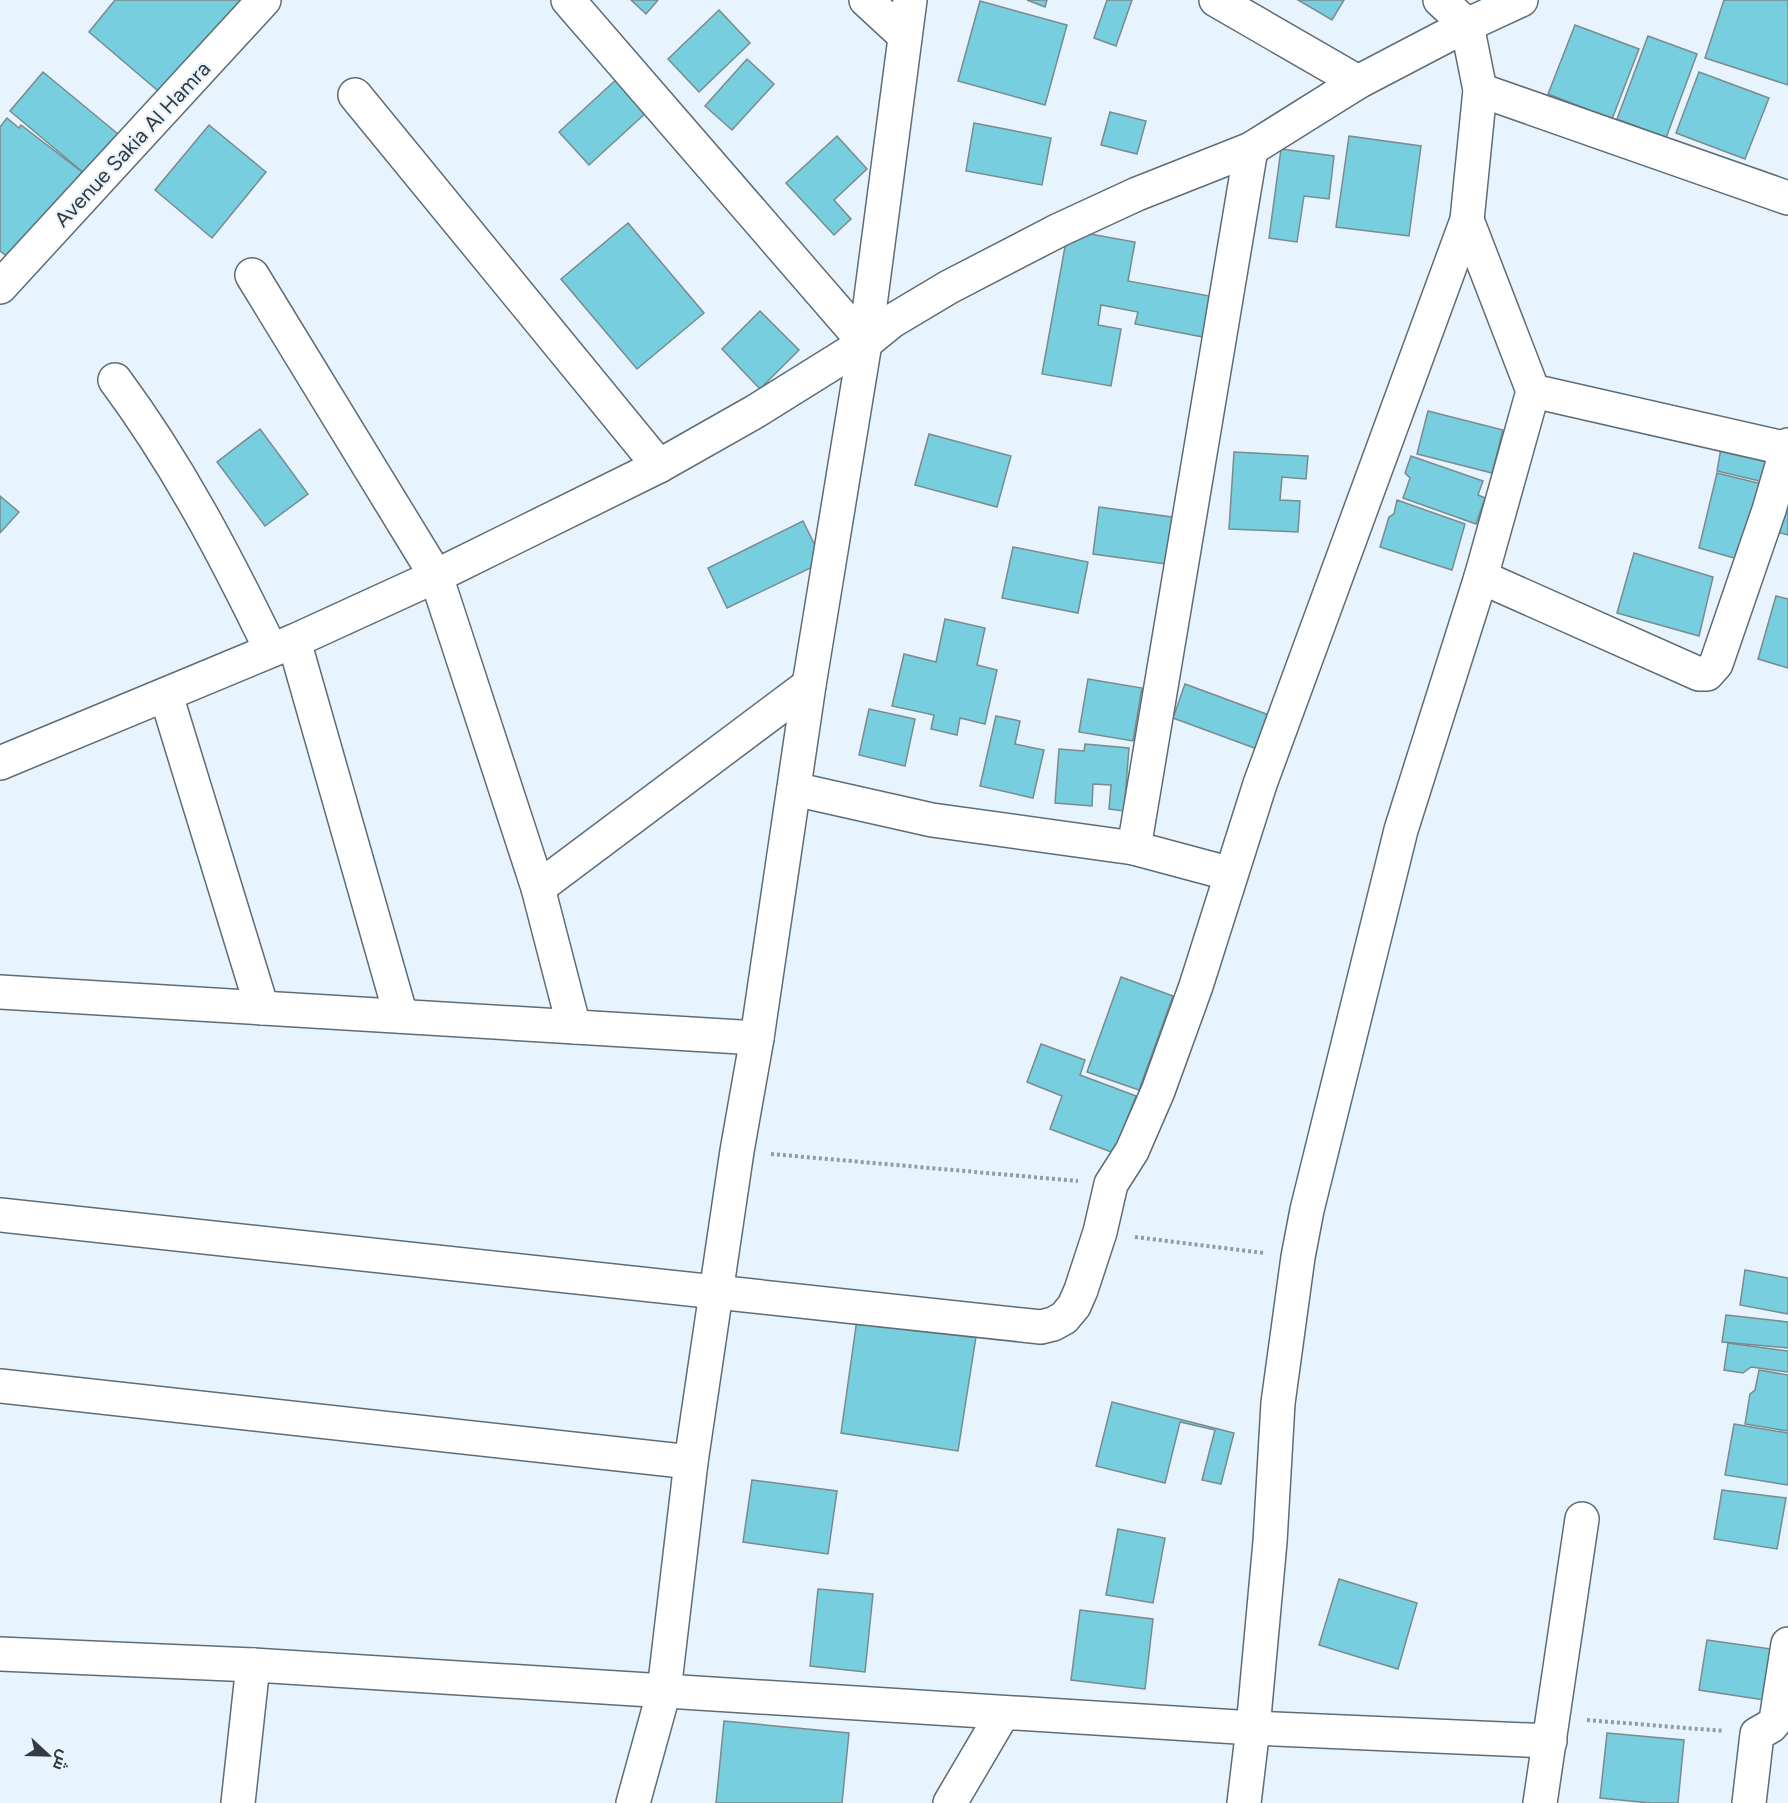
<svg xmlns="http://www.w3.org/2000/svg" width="1788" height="1803" font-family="Figtree,Cairo,sans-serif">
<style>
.building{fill:#76cede;stroke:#798b8f;stroke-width:1.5}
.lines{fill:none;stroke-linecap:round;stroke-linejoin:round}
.minor-casing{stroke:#5f6c76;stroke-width:36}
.path{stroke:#929ba2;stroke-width:4;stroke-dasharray:3 3;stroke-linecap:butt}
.minor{stroke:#fff;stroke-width:33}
.labels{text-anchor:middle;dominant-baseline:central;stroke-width:4.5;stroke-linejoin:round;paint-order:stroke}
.street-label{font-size:21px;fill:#343a3f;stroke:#e8f4fd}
</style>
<rect width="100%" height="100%" fill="#e8f4fd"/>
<g class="building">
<path d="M115,0H245L164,96L89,32Z"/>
<path d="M631,0H658L646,14Z"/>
<path d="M1027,0H1047L1045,7Z"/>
<path d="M1107,0H1132L1116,46L1094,38Z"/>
<path d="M1298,0H1344L1332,20Z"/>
<path d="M1724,0H1788V85L1705,58Z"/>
<path d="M980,1L1067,25L1045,105L958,81Z"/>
<path d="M719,10L750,43L699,92L668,59Z"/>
<path d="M1575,25L1639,49L1612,119L1548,94Z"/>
<path d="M1648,36L1697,54L1666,138L1617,119Z"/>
<path d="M747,59L774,84L732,130L705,106Z"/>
<path d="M43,72L118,134L85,174L10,111Z"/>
<path d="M1699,72L1769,98L1745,159L1676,133Z"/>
<path d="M619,77L649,110L589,165L559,132Z"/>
<path d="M1110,112L1146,121L1137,154L1101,145Z"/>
<path d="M7,118L19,128L21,125L82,172L12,260L0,251V127Z"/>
<path d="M974,123L1051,138L1042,185L966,171Z"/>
<path d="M209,125L266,172L212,238L155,190Z"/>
<path d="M837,136L867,169L834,200L851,219L834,235L786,183Z"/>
<path d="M1349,136L1421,146L1409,236L1336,227Z"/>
<path d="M1281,149L1334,156L1329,199L1304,196L1297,242L1269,238Z"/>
<path d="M628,223L704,313L637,369L561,279Z"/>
<path d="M1068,230L1135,242L1128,281L1215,297L1208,338L1135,324L1138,312L1101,305L1098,325L1121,329L1111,386L1042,374Z"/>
<path d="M760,311L799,350L760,389L722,349Z"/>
<path d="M1428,411L1503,430L1492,473L1417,454Z"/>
<path d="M260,429L308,494L265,526L217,462Z"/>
<path d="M929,434L1011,456L997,507L915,485Z"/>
<path d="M1721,448L1769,459L1764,482L1717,471Z"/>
<path d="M1234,452L1308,456L1306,479L1282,477L1280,500L1300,501L1298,532L1229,529Z"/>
<path d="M1411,456L1483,481L1478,495L1485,498L1476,524L1403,498L1410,478L1405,473Z"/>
<path d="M1717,473L1766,485L1748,562L1699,548Z"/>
<path d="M1788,492V535L1777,532Z"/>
<path d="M0,496L19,512L0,533Z"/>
<path d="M1397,500L1465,524L1452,570L1380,547L1389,517L1394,514Z"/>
<path d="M1099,507L1179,518L1173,565L1093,554Z"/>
<path d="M803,521L823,562L727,608L708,568Z"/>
<path d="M1013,547L1088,562L1078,613L1002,598Z"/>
<path d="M1634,553L1713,577L1699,636L1617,613Z"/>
<path d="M1776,596L1788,599V668L1758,659Z"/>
<path d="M945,619L985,628L977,665L997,670L985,724L960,718L957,735L931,729L934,715L892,706L904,654L936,662Z"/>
<path d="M1088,679L1142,688L1133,741L1079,732Z"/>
<path d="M1185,684L1269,715L1257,749L1173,718Z"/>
<path d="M869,709L915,719L905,766L859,755Z"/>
<path d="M996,716L1020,721L1015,744L1044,750L1033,798L980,786Z"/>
<path d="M1085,744L1129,748L1124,811L1109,809L1111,785L1093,784L1092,806L1055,803L1059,749L1084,751Z"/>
<path d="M1121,977L1173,996L1139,1090L1087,1072Z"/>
<path d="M1041,1044L1085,1060L1080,1075L1136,1096L1114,1153L1050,1129L1062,1096L1027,1082Z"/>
<path d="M1745,1270L1788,1278V1314L1740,1305Z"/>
<path d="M1726,1315L1788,1322V1348L1722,1342Z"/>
<path d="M857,1319L976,1337L958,1451L841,1433Z"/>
<path d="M1728,1343L1788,1351V1372L1751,1367L1743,1373L1724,1370Z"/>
<path d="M1759,1370L1788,1375V1431L1745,1424L1750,1394L1755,1390Z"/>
<path d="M1112,1402L1234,1433L1221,1484L1202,1480L1215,1430L1180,1422L1165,1483L1096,1466Z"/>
<path d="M1734,1424L1788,1433V1485L1725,1475Z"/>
<path d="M752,1480L837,1491L828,1554L743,1542Z"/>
<path d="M1722,1490L1786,1498L1777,1549L1714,1539Z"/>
<path d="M1118,1529L1165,1538L1153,1603L1106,1595Z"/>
<path d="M1339,1579L1417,1603L1398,1669L1319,1645Z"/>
<path d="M818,1589L873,1594L865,1672L810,1666Z"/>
<path d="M1080,1610L1153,1619L1145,1689L1071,1680Z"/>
<path d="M1707,1640L1785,1651L1777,1702L1699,1690Z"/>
<path d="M724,1721L849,1733L842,1803H716Z"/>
<path d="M1607,1733L1684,1740L1678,1803H1650L1600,1798Z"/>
</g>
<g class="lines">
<g class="minor-casing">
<g id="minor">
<path d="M568,0L865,343"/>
<path d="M866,0L905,36"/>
<path d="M1216,0L1358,82"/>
<path d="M1480,90L1788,198"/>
<path d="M355,95L659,466"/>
<path d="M252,275L436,576L538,888L574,1027"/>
<path d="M0,287L264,0"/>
<path d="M115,380C178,465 225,555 271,650"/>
<path d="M1533,391L1788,449"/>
<path d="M1481,577L1699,674H1707L1716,664L1769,510L1788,445"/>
<path d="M294,641L401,1016"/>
<path d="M166,695L262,1008"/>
<path d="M0,763L294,641L436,576L659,466L756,411L865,343L892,321L949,287L1059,230L1137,194L1251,149L1358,82L1467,25L1521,0"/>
<path d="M794,789L932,820L1134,848L1231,874"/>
<path d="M1134,848L1251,149"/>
<path d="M538,888L809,685"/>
<path d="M0,992L757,1038"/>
<path d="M0,1215L1041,1327L1053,1324L1064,1318L1074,1306L1081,1290L1100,1232L1111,1184L1132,1151L1158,1091L1196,986L1260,784L1467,220L1480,90L1467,25L1440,0"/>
<path d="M0,1386L691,1462"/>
<path d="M0,1654L253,1665L1253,1728L1550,1741"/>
<path d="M238,1803L253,1665"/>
<path d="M633,1803L664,1691L691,1462L737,1151L757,1038L809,685L865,343L910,0"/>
<path d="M950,1803L1003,1713"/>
<path d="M1244,1803L1253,1728L1270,1542L1278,1403L1298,1257L1307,1210L1401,830L1481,577L1533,391L1467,220"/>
<path d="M1540,1803L1582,1519"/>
<path d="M1749,1803L1757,1734L1771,1726L1776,1720L1788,1644"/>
</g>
</g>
<g class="path">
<path d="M771,1154L1078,1181"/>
<path d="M1135,1237L1264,1253"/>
<path d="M1587,1720L1724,1731"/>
</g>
<use href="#minor" class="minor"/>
</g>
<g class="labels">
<g class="street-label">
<text transform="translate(132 144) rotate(-47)">Avenue Sakia Al Hamra</text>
</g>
</g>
<g transform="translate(48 1755) rotate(112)" stroke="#e8f4fd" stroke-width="4.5" paint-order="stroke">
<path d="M0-4.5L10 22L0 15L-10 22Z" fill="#343a3f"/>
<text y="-9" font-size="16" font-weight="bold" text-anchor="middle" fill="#343a3f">ش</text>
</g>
</svg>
